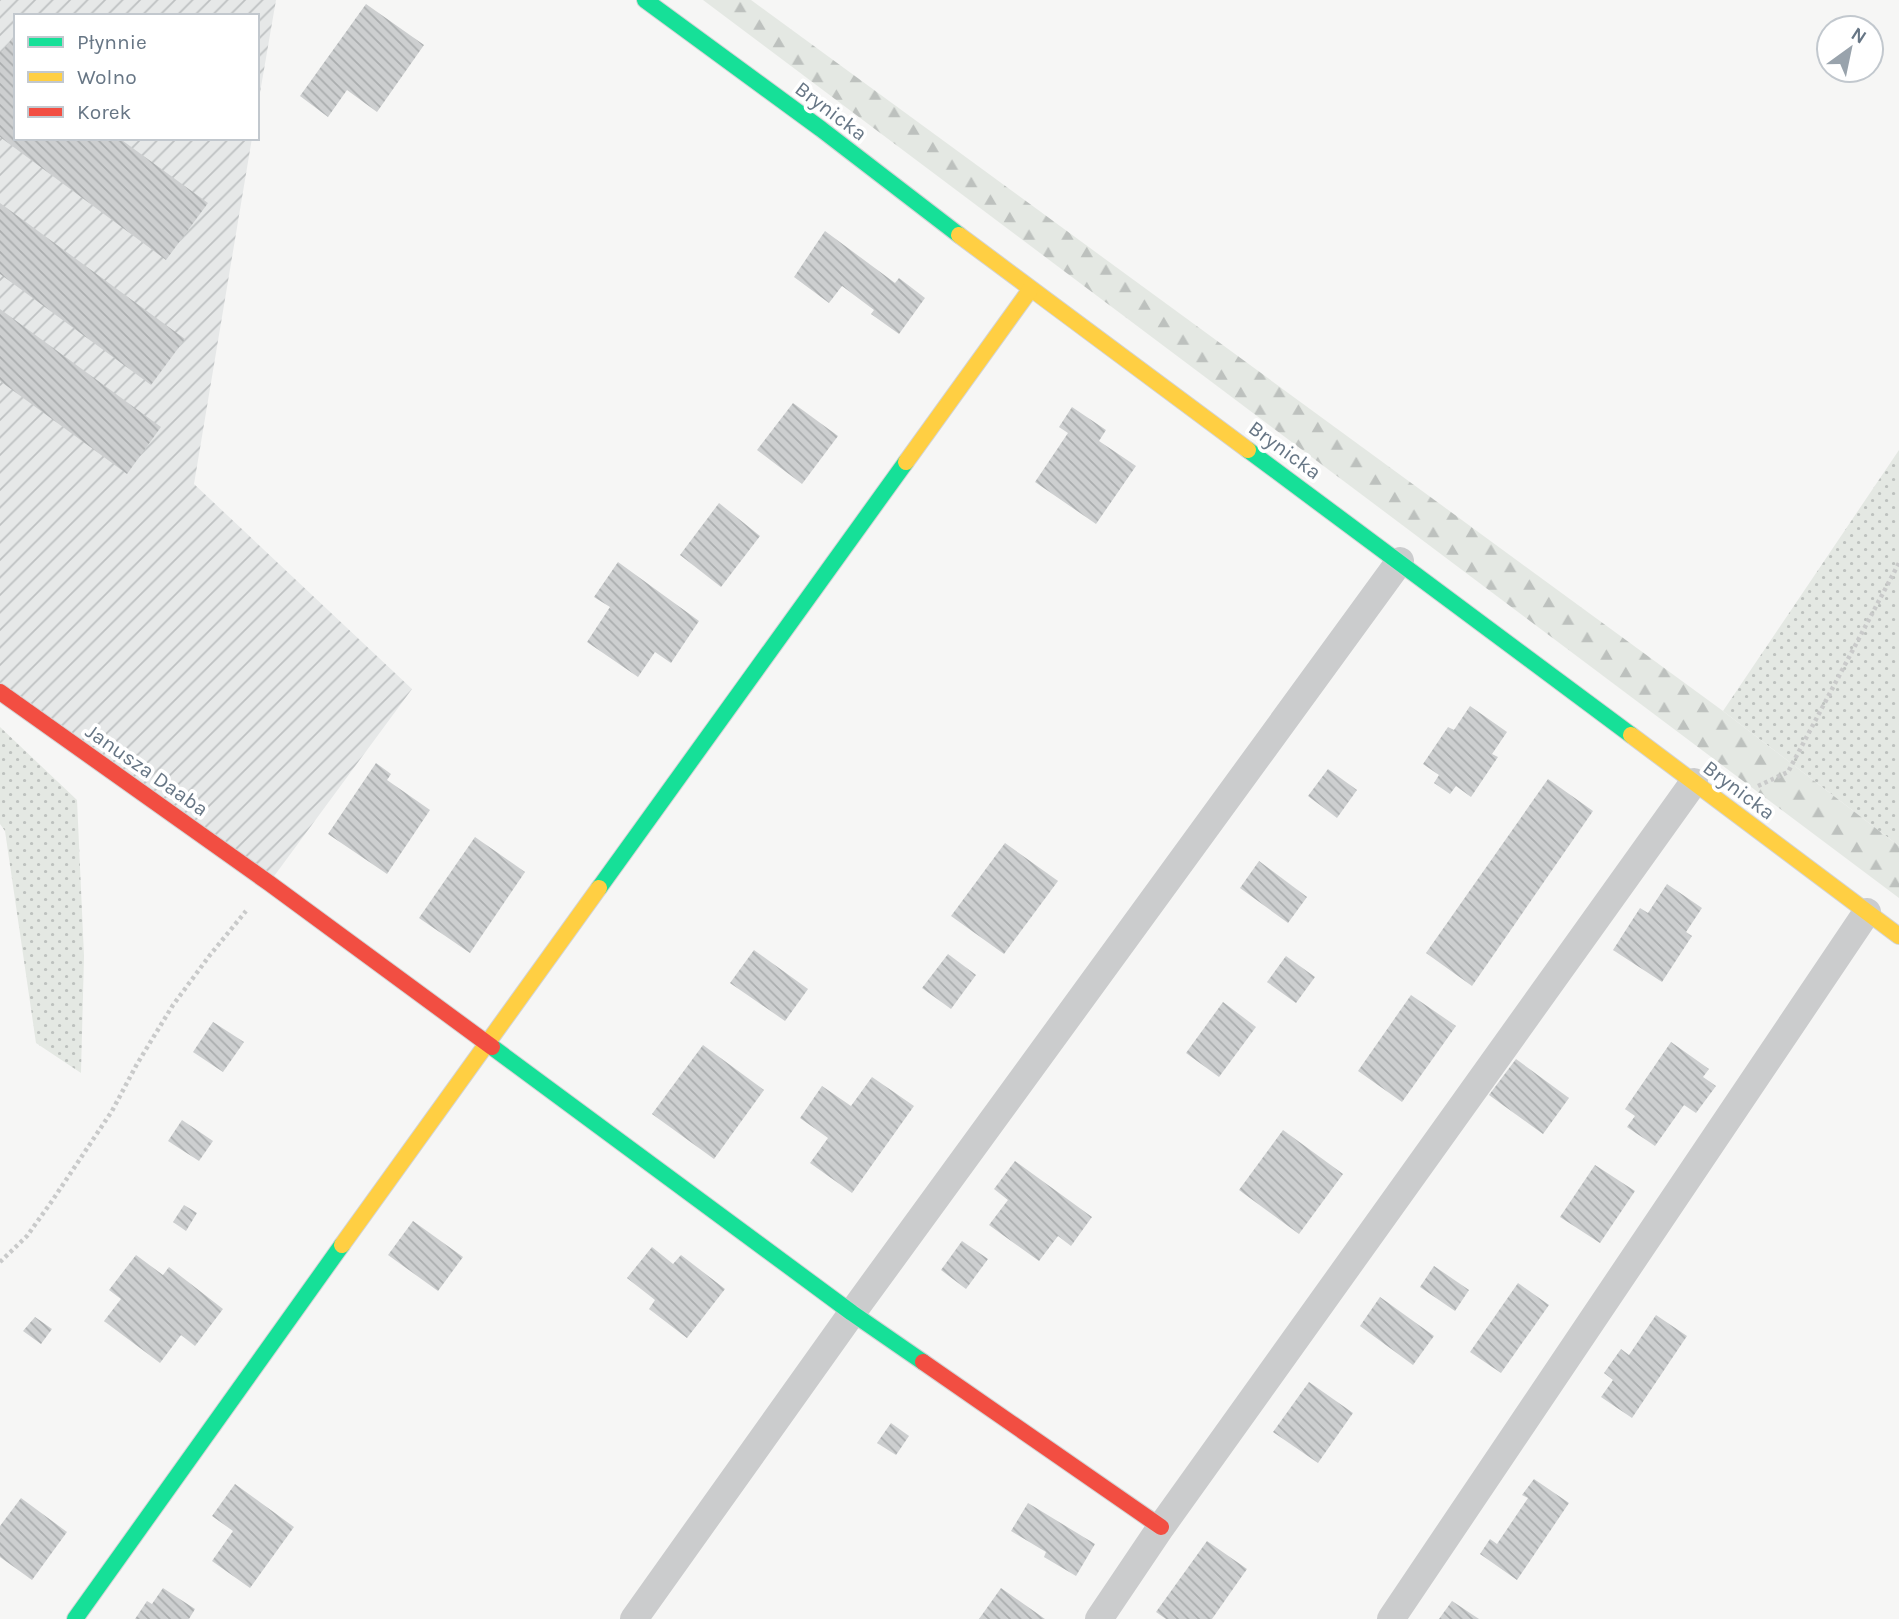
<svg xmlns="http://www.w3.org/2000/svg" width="1899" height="1619" font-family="Karla,sans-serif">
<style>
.industrial{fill:url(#industrial-furrows)}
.green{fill:url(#green-dots)}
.forest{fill:url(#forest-firs)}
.building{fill:url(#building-back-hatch)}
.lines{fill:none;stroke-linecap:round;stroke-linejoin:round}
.fast-casing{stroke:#d3d4d5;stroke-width:18}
.slow-casing{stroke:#d3d4d5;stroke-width:18}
.jam-casing{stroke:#d3d4d5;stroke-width:18}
.path{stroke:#c9caca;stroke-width:4.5;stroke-dasharray:3.5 3.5;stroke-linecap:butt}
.street{stroke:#cbcccd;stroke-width:28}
.fast{stroke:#16e098;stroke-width:16}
.slow{stroke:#ffcf43;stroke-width:16}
.jam{stroke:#f24e42;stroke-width:16}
.labels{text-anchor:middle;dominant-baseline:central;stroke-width:7;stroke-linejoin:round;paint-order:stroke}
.street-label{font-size:21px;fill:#677685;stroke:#fff}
</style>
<defs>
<pattern id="industrial-furrows" width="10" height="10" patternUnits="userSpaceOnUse" patternTransform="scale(1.75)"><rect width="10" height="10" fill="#e6e8e8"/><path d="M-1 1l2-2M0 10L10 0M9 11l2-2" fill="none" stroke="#bec1c2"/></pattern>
<pattern id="green-dots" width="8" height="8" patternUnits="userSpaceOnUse" patternTransform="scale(1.75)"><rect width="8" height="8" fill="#e4e8e3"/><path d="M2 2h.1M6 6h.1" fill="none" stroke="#bdc1be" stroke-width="1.8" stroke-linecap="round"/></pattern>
<pattern id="forest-firs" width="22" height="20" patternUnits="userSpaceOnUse" patternTransform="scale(1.75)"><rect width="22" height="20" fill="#e4e8e3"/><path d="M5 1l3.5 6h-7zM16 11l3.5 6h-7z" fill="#bdc1be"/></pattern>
<pattern id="building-back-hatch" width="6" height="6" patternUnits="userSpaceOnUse" patternTransform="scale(1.75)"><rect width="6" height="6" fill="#cdcfd0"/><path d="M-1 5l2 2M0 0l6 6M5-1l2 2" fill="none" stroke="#aaadae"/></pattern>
</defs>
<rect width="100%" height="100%" fill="#f6f6f5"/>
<path class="industrial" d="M0,0H276L257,110V16H16V138H252L194,484L412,689L269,883L0,692Z"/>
<g class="green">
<path d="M1899,450V846L1723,711Z"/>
<path d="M0,727L77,800L84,956L81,1073L36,1043L5,831L0,824Z"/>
</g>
<path class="forest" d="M703,0H751L1723,711L1899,846V898Z"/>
<g class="building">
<path d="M366,4L424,45L377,112L347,90L328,117L300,96Z"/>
<path d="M16,33V138H119L208,203L166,260L0,137V51L2,52Z"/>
<path d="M0,203L185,339L151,385L0,274Z"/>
<path d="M825,231L895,283L899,278L925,298L899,334L871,314L874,310L842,286L829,303L794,277Z"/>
<path d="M0,309L161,427L127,474L0,381Z"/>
<path d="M793,403L838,436L802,484L757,450Z"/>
<path d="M1072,407L1106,430L1099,441L1136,466L1096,524L1035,482L1068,433L1059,427Z"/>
<path d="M719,503L760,536L721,587L680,555Z"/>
<path d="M618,562L699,621L671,663L655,652L638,677L587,642L610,607L594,597Z"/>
<path d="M1470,706L1507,732L1492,754L1498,757L1471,797L1456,786L1450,794L1434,783L1439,775L1423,764L1448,727L1454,730Z"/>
<path d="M376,763L391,774L387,780L430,810L387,874L328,834Z"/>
<path d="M1328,769L1357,790L1337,818L1308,796Z"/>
<path d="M1548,779L1593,811L1472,986L1426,953Z"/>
<path d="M475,837L525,872L470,953L419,918Z"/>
<path d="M1005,843L1058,881L1004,954L951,916Z"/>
<path d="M1259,861L1307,897L1288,923L1240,888Z"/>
<path d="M1667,884L1702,908L1686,932L1692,936L1662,982L1613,950L1640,908L1648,913Z"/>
<path d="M754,950L808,989L785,1021L730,983Z"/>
<path d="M948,954L976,975L951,1009L922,988Z"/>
<path d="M1286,956L1315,977L1296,1003L1267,982Z"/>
<path d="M1411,995L1456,1026L1402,1102L1358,1071Z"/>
<path d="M1223,1002L1256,1027L1219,1077L1186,1053Z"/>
<path d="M213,1022L244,1042L223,1072L193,1052Z"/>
<path d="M1671,1042L1709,1069L1703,1077L1716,1086L1696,1113L1684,1105L1655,1146L1627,1127L1635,1116L1625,1109Z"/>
<path d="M703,1045L764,1090L714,1159L652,1114Z"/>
<path d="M1516,1059L1569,1098L1543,1134L1489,1095Z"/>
<path d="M872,1077L914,1106L852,1193L810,1163L828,1138L800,1118L822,1086L851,1106Z"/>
<path d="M182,1120L213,1141L199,1161L168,1141Z"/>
<path d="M1283,1130L1343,1174L1299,1234L1239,1190Z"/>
<path d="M1015,1161L1092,1217L1071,1246L1058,1236L1039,1261L989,1225L1008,1200L994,1189Z"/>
<path d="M1595,1165L1635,1191L1600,1243L1560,1217Z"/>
<path d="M184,1205L197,1213L186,1231L173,1222Z"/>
<path d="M413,1221L463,1257L438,1291L388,1255Z"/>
<path d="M962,1241L988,1259L966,1289L941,1270Z"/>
<path d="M652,1247L673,1264L681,1255L725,1289L687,1338L649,1309L655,1300L627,1278Z"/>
<path d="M136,1255L163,1275L169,1267L223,1309L195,1346L181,1335L160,1363L104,1321L121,1299L109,1290Z"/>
<path d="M1434,1266L1469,1290L1455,1311L1420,1287Z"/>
<path d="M1518,1283L1549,1305L1501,1373L1470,1352Z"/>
<path d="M1380,1297L1434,1336L1413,1365L1360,1326Z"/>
<path d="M1656,1315L1687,1336L1632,1418L1601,1397L1613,1380L1604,1373L1621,1349L1629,1355Z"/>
<path d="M35,1317L52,1329L41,1344L23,1331Z"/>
<path d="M1309,1382L1353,1413L1318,1463L1273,1432Z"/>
<path d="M891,1423L909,1436L896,1455L877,1443Z"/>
<path d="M1534,1479L1569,1503L1517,1580L1480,1554L1490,1539L1497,1544L1528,1498L1522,1495Z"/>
<path d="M235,1484L294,1527L250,1588L212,1561L233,1531L212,1516Z"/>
<path d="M21,1498L67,1532L32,1580L0,1557V1526Z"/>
<path d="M1028,1503L1095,1544L1076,1576L1044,1557L1046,1552L1011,1531Z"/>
<path d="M1207,1541L1247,1569L1212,1619H1166L1156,1612Z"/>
<path d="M163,1588L195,1609L189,1619H135L147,1601L152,1604Z"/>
<path d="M1001,1588L1045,1619H979Z"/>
<path d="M1452,1601L1479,1619H1439Z"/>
</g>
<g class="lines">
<g class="fast-casing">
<g id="fast">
<path d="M645,0L821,129L959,235"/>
<path d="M1248,450L1631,735"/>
<path d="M599,888L906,462"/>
<path d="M492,1047L852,1313L923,1362"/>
<path d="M75,1619L342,1245"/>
</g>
</g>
<g class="slow-casing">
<g id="slow">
<path d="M959,235L1248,450"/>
<path d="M906,462L1030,290"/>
<path d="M1631,735L1899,936"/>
<path d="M342,1245L599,888"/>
</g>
</g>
<g class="jam-casing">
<g id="jam">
<path d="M0,692L269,883L492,1047"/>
<path d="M923,1362L1161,1527"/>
</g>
</g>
<g class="path">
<path d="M1758,786L1788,772L1899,563"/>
<path d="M0,1262L27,1236L52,1201L112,1111L137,1064L173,1005L210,955L246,911"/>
</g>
<g class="street">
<path d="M634,1619L852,1313L1400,561"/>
<path d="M1099,1619L1161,1527L1694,782"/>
<path d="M1391,1619L1867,912"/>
</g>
<use href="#fast" class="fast"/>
<use href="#slow" class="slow"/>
<use href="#jam" class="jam"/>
</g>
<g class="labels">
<g class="street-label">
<text transform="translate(831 111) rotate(37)">Brynicka</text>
<text transform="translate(1285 450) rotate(36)">Brynicka</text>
<text transform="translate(147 770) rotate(35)">Janusza Daaba</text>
<text transform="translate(1739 790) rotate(37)">Brynicka</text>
</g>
</g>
<rect x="14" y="14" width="245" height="126" fill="#ffffff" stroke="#c2c8ce" stroke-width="2"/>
<rect x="28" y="37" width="35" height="10" fill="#16e098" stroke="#c2c8ce" stroke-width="2"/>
<text x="77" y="49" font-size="21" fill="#677685">Płynnie</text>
<rect x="28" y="72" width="35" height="10" fill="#ffcf43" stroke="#c2c8ce" stroke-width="2"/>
<text x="77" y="84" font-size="21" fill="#677685">Wolno</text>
<rect x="28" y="107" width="35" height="10" fill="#f24e42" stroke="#c2c8ce" stroke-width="2"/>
<text x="77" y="119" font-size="21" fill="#677685">Korek</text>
<g transform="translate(1850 49) rotate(33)"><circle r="33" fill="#ffffff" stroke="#c2c8ce" stroke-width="2"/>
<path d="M0-5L12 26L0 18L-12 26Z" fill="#99a3ac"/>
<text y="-10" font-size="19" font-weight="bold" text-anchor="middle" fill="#677685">N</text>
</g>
</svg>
